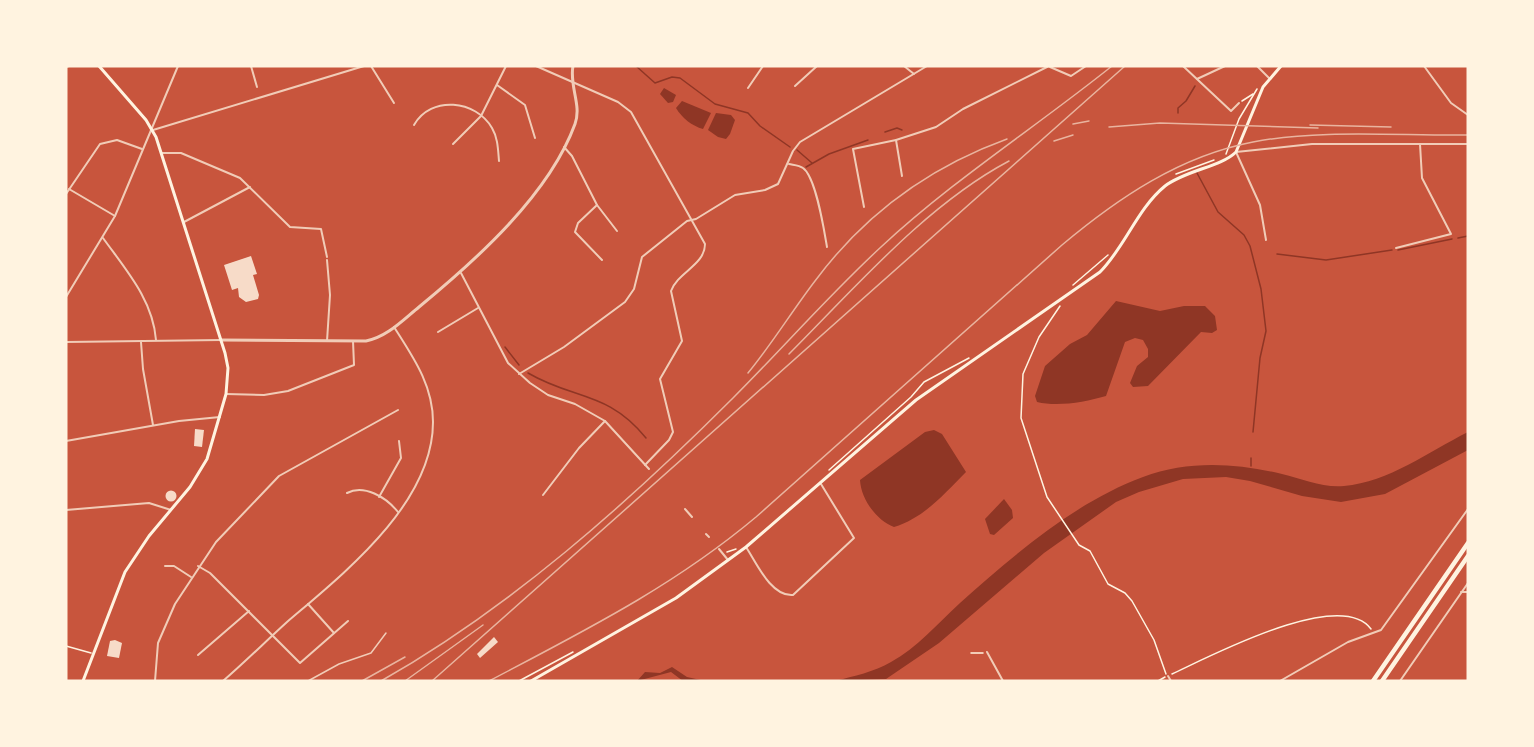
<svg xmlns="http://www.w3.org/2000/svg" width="1534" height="747" font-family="'Work Sans',sans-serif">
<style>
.water{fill:#8f3625}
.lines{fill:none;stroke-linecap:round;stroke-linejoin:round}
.stream{stroke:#8f3625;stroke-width:1.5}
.building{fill:#f7dbc8}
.path{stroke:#fff3e0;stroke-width:1.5}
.service{stroke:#f1ccb7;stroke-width:1.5}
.minor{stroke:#f1ccb7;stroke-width:2}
.tertiary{stroke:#f1ccb7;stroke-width:3}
.secondary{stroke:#fff3e0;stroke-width:3}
.motorway{stroke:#fff3e0;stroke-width:4.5}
.rail{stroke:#e9b49f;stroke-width:1.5}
</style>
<rect width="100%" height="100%" fill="#c8553d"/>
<g class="water">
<path d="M664,88L676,95L673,102L668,103L660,94Z"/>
<path d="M682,101L711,113L703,129C692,126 682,118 676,108Z"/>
<path d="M716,113L731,115L735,120L730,134L726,139L718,137L708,130Z"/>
<path d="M1116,301L1160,311L1184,306H1205L1215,316L1217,330L1212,333L1201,332L1148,386L1133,387L1130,383L1137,366L1148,357V349L1143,340L1135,338L1125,342L1106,396C1085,402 1058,407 1037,402L1035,396L1045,366L1070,344L1087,335Z"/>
<path d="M934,430L942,434L966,472C944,494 924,518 894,527C876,520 861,499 860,480L925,432Z"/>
<path d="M1468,432V450L1385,494L1341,502L1302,496L1250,481L1226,477L1183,479L1139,492L1116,502L1044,553L939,643L886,679L835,681C854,676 874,672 891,662C917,648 938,623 960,603C1014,555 1075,502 1143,477C1188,460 1236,463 1282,474C1302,479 1323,488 1344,486C1389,482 1428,452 1468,432Z"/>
<path d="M1004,499L1012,510L1013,518L994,535L990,534L985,519Z"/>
<path d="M672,667L687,677L705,681H683L671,672L637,681L645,672L660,673Z"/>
</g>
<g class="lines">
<g class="stream">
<path d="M636,66L655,83L672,77L680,78L715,104L748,113L760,126L790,147"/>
<path d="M1178,113V108L1186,101L1195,86"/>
<path d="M885,132L897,128L902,130"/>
<path d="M797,150L812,163"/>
<path d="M806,167L829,154L868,140"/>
<path d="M1197,173L1218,212L1244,235L1250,246L1261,289L1266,331L1260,358L1253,432"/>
<path d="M1458,238L1468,236"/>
<path d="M1398,250L1452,239"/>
<path d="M1277,254L1326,260L1392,250"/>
<path d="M505,347L519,365"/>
<path d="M528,373C574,400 608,391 646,438"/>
<path d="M1251,466V458"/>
</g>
</g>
<g class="building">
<path d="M251,256L257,274L253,275L259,295L258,299L246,302L239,297L238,288L232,290L224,265Z"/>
<path d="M195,429L204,430L202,447L194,446Z"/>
<circle cx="171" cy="496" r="5.5"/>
<path d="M494,637L498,642L480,658L477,654Z"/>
<path d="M115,640L122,643L119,658L107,656L110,641Z"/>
</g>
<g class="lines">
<g class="path">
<path d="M1242,101L1253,94"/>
<path d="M1226,154L1239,119L1257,89"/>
<path d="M1176,174L1214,160"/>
<path d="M1073,285L1108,255"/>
<path d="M1060,306L1039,337L1023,374L1021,418L1047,497L1079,545L1090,551L1108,584L1125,593L1132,601L1154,640L1166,674"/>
<path d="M829,470L911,397L924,382L969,358"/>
<path d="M727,552L736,549"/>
<path d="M66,646L91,653"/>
<path d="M971,653H983"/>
<path d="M1172,674C1209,657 1340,587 1371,629"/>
<path d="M519,681L573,652"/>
<path d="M1158,681L1165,677"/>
</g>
<path class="service" d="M308,681L339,664L371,653L386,633"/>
<g class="minor">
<path d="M251,66L257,87"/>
<path d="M371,66L394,103"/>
<path d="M536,66L618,102L631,112L705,244C705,265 678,272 671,291L682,341L660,379L673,432L669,440L645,465"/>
<path d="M904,66L914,74"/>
<path d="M1183,66L1231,111L1239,103"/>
<path d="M1257,66L1269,78"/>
<path d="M1424,66L1451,103L1468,115"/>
<path d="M66,67L69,66"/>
<path d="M1050,67L1071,76L1086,66"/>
<path d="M1197,79L1225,66"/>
<path d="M497,85L525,105L535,138"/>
<path d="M795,86L817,66"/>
<path d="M748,88L763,66"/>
<path d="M414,125C431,95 476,100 492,128C498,138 498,150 499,161"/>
<path d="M153,130L364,66"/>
<path d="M896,140L902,176"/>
<path d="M453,144L481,116L506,66"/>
<path d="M564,147L572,156L597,205L617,231"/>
<path d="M1236,152L1312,144H1468"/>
<path d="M1236,152L1260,205L1266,240"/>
<path d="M162,153H181L240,178L290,227L321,229L327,257"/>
<path d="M789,164C793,165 799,165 803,168C816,177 824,230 827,247"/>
<path d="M69,189L115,216"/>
<path d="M66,194L100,144L117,140L142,149"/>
<path d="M597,205L578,223L575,232L602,260"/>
<path d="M864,207L853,149L896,140L936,127L963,109L1049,66"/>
<path d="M184,222L250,187"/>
<path d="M103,238C126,270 153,300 156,340"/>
<path d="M1396,248L1451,234L1422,178L1420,144"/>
<path d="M327,260L330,295L327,341"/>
<path d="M461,273L508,363L530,383L548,395L575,404L605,421L649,469"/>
<path d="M66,297L115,216L178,66"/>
<path d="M438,332L478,308"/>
<path d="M66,342L221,340"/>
<path d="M141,342L143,369L153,425"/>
<path d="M519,374L564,347L625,302L634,289L642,257L687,221L696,219L735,195L765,190L778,184L793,151L800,142L927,66"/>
<path d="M226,394L264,395L288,391L354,365L353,341"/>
<path d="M66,441L179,421L220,417"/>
<path d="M347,493C364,484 386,497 398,512"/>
<path d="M543,495L579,448L605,421"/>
<path d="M379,497L401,458L399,441"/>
<path d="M685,509L692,517"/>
<path d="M66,510L149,503L171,510"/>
<path d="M706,534L709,537"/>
<path d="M746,547C756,562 771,597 793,595L854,538L821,484"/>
<path d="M719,549L728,560"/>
<path d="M165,566H174L191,577"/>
<path d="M198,566L210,573L300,663L348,621"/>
<path d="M1461,592H1468"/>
<path d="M308,604L334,633"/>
<path d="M987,652L1003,681"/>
<path d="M198,655L249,611"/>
<path d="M1168,676L1171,681"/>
<path d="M155,681L158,643L175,604L216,542L279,476L398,410"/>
<path d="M223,681C245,662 265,642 287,622C343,574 433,504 433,422C433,385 413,357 394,327"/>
<path d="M1280,681L1348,642L1381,630L1468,509"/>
<path d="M1400,681L1468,583"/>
</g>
<path class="tertiary" d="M221,340L366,341C387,337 403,320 419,307C476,260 549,195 575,124C582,105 569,86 573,66"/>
<g class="secondary">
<path d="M83,681L125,572L149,536L190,487L207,459L226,394L228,368L225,353L156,137L146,120L99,66"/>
<path d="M531,681L676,598L746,547L916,400L1100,272C1125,247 1137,209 1165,186C1186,170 1221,167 1236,152L1263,87L1281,66"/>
</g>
<g class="motorway">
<path d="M1373,681L1468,543"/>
<path d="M1382,681L1468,556"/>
</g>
<g class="rail">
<path d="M1073,124L1089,121"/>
<path d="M1310,125L1391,127"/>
<path d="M1109,127L1160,123L1318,128"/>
<path d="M1054,141L1073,135"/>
<path d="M789,354C855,288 926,205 1009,161"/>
<path d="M748,373C772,344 792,311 815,281C864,215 930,167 1007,139"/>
<path d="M362,681L405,657"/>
<path d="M381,681C510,608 628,503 733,398C783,348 829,295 881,247C953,180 1036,127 1112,66"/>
<path d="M405,681L483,625"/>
<path d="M432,681L1125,66"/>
<path d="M489,681C584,631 674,586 756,517L1062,245C1118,198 1180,156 1253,142C1319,129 1400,136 1468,135"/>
</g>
</g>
<rect width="1534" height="747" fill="none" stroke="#fff3e0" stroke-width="135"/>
</svg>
